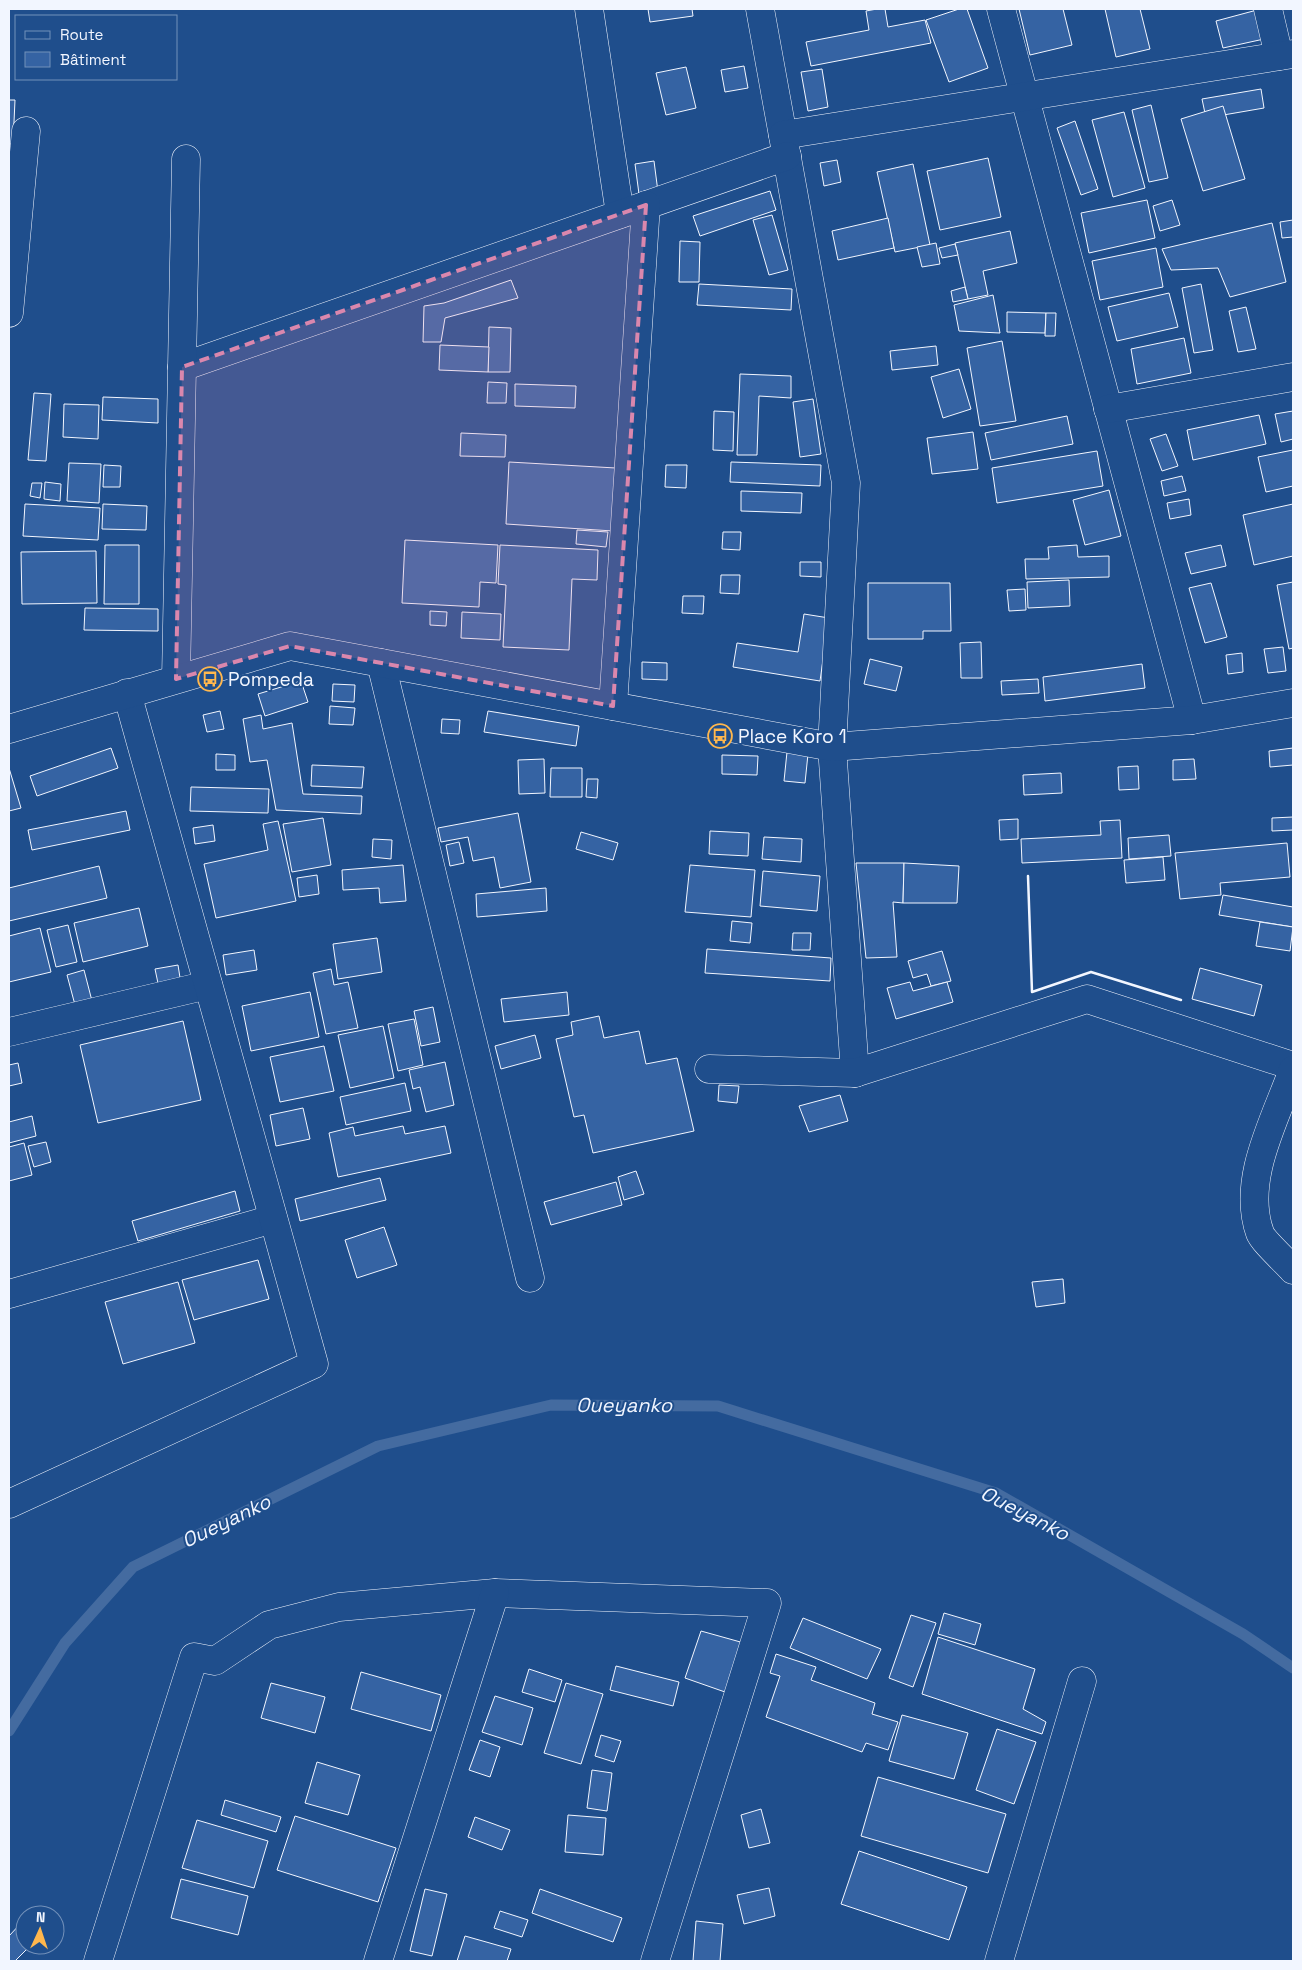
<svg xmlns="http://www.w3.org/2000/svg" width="1302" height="1970" font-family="'Space Grotesk',sans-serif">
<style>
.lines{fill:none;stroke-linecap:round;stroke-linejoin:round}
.stream{stroke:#446ba0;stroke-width:11}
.building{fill:#3563a3;stroke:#f2f6ff}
.street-casing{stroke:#f2f6ff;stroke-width:29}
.secondary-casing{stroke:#f2f6ff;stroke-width:29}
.street{stroke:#1f4e8c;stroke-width:28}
.secondary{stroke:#1f4e8c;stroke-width:28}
.wall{stroke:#f2f6ff;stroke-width:2.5}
.marked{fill:#da87ad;fill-opacity:0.2;stroke:#da87ad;stroke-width:4;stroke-dasharray:10 6;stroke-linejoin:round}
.labels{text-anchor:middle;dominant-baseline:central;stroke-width:4;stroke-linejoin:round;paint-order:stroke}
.poi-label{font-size:19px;fill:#f2f6ff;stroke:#1f4e8c;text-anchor:start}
.water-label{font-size:20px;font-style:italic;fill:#f2f6ff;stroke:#1f4e8c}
</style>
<rect width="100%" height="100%" fill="#1f4e8c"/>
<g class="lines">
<path class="stream" d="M9,1731L65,1643L133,1567L378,1446L551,1405L718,1406L996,1493L1243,1634L1293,1668"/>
</g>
<g class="building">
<path d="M648,9H692L693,16L650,22Z"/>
<path d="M877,9H885L888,27L925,20L931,43L811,66L806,42L869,30L866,11Z"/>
<path d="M959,9H967L988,68L949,82L926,20Z"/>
<path d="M1019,9H1063L1072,45L1030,55Z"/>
<path d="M1105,9H1140L1150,49L1116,57Z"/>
<path d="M1257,10L1264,39L1223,48L1216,21Z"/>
<path d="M744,66L748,88L725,92L721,70Z"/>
<path d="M686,67L696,108L666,115L656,73Z"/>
<path d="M822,69L828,107L808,111L801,72Z"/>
<path d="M1261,89L1264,108L1206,118L1202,99Z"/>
<path d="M9,100H15L13,144H9Z"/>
<path d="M1151,105L1168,178L1149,182L1132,110Z"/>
<path d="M1223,106L1245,179L1203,191L1181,119Z"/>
<path d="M1124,112L1145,188L1113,197L1092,120Z"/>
<path d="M1075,121L1098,189L1081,195L1057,128Z"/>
<path d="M988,158L1001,217L940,230L927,171Z"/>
<path d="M837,160L841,182L824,186L820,163Z"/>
<path d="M654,161L658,192L639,194L635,164Z"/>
<path d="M913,164L930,245L895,252L877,172Z"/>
<path d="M770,191L776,210L700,236L693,216Z"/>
<path d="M1147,200L1155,238L1089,253L1081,213Z"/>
<path d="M1172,200L1180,225L1160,231L1153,206Z"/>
<path d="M772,215L788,270L769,275L753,220Z"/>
<path d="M888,218L894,248L838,260L832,231Z"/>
<path d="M1293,220V237L1282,238L1280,222Z"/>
<path d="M1272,223L1286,282L1230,297L1218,268L1171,270L1162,249Z"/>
<path d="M1010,231L1017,263L983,271L988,295L968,299L955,243Z"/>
<path d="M680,241L700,242L699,282H679Z"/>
<path d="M936,243L940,264L922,267L917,247Z"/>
<path d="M955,244L958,255L942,258L939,248Z"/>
<path d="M1156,248L1163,287L1100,300L1092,261Z"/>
<path d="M511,280L518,298L445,318L441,342H423L424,306L444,303Z"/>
<path d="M699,284L792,289L791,310L697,305Z"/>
<path d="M1201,284L1213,350L1194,353L1182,288Z"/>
<path d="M965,287L968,299L953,302L951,291Z"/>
<path d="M1169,293L1178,327L1117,341L1108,307Z"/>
<path d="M993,295L1000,333L959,331L954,305Z"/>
<path d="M1246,307L1256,349L1238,352L1229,311Z"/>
<path d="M1007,312L1046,313L1045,333L1007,332Z"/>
<path d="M1046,313H1056L1055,336H1045Z"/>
<path d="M489,327L511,328L510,372H488Z"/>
<path d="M1184,338L1191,373L1137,384L1131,349Z"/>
<path d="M1002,341L1016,421L980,426L967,348Z"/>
<path d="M440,345L489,347L488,372L439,370Z"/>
<path d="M936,346L938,365L892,370L890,351Z"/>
<path d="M959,369L971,409L943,418L931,377Z"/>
<path d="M740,374L791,376V398L759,396L757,455H737Z"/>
<path d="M488,382L507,383L506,403H487Z"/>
<path d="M515,384L576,386L575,408L515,406Z"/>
<path d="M34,393L51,394L46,461L28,460Z"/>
<path d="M103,397L158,399V423L102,420Z"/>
<path d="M813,399L821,454L800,457L793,402Z"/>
<path d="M64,404L99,405L98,439L63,437Z"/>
<path d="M714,411L734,412L733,451L713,450Z"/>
<path d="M1293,411V439L1281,442L1275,414Z"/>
<path d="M1259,415L1266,444L1193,460L1187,430Z"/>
<path d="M1067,416L1073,444L991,460L985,433Z"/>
<path d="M973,432L978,469L932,474L927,438Z"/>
<path d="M461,433L506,435L505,457L460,456Z"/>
<path d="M1166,434L1178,466L1162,471L1150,439Z"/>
<path d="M1293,450V486L1266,492L1258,457Z"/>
<path d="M1097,451L1103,486L997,503L992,468Z"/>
<path d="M509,462L616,468L613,531L506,524Z"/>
<path d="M731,462L821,465L820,486L730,482Z"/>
<path d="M69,463L101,464L99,503L67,501Z"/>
<path d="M104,465L121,466L120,487H103Z"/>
<path d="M666,465H687L686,488L665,487Z"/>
<path d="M1182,476L1186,491L1164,496L1161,481Z"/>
<path d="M45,482L61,484L60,501L44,499Z"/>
<path d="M32,483H42L40,498L30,496Z"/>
<path d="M1109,490L1121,536L1085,545L1073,500Z"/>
<path d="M741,491L802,493L801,513L741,511Z"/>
<path d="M1189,499L1191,515L1170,519L1167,503Z"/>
<path d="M25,504L100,508L98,540L23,536Z"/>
<path d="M103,504L147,506L146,530L102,529Z"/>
<path d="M1293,504V556L1254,565L1243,515Z"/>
<path d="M577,530L608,532L606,547L576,544Z"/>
<path d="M723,532H741L740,550L722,549Z"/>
<path d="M405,540L498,545L496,583L480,582L479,607L402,603Z"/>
<path d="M105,545H139V604H104Z"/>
<path d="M500,545L598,550L597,580L572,579L569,650L503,647L506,585L498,584Z"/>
<path d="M1077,545L1078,557L1109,556V577L1026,579L1025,559H1049L1048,547Z"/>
<path d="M1221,545L1226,566L1191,574L1185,553Z"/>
<path d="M96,551L97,603L22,604L21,552Z"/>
<path d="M800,562H821V577L800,576Z"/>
<path d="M721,575H740L739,594L720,593Z"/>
<path d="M1069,580L1070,606L1028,608L1027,582Z"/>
<path d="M1293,582V648L1289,649L1277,585Z"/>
<path d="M868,583H950L951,631H923V639H868Z"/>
<path d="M1211,583L1227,637L1205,643L1189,588Z"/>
<path d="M1025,589L1026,610L1009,611L1007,590Z"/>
<path d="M683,596H704L703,614L682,613Z"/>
<path d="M85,608L158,609V631L84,630Z"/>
<path d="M430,611L447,612L446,626L430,625Z"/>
<path d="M462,612L501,614L500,640L461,638Z"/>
<path d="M804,614L829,618L820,681L733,667L737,643L798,652Z"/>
<path d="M981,642L982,678H961L960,643Z"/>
<path d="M1283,647L1286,671L1268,673L1264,649Z"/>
<path d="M1242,653L1243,672L1228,674L1226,655Z"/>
<path d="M870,659L902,667L896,691L864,684Z"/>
<path d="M642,662L667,663V680L642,679Z"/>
<path d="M1142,664L1145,688L1045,701L1043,677Z"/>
<path d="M1038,679L1039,693L1002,695L1001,681Z"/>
<path d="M301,681L308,702L265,716L258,694Z"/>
<path d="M333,684L355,685L354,702L332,701Z"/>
<path d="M330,706L355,708L353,725L329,724Z"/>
<path d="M220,711L224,729L207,732L203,715Z"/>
<path d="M488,711L579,726L576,746L484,732Z"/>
<path d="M261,715L263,729L292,723L303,794L362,796L361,814L276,810L267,760L250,762L243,719Z"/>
<path d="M442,719L460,720L459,734L441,733Z"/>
<path d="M111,748L118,768L37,796L30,776Z"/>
<path d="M1293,748V765L1270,767L1269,751Z"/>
<path d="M787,752L808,754L805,783L784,781Z"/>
<path d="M216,754L235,755V770H216Z"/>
<path d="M722,755L758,756L757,775L722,774Z"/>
<path d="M544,759L545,793L519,794L518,760Z"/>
<path d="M1194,759L1196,779L1173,780V760Z"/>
<path d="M312,765L364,767L362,788L311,786Z"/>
<path d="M1138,766L1139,789L1119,790L1118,767Z"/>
<path d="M9,768L21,808L9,811Z"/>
<path d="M551,768H582V797H550Z"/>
<path d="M1061,773L1062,793L1024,795L1023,775Z"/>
<path d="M587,779H598L597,798L586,797Z"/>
<path d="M191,787L269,789L268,813L190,811Z"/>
<path d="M126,811L130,830L32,850L28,830Z"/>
<path d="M518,813L531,882L500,888L494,857L473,861L468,837L441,842L438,828Z"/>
<path d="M1293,817V830L1272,831V818Z"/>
<path d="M323,818L331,865L292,872L283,824Z"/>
<path d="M1018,819V839L1000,840L999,820Z"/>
<path d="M1120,820L1122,858L1022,863L1021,839L1101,835L1100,821Z"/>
<path d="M278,821L296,901L216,918L204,864L268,850L263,824Z"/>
<path d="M213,825L215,841L195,844L193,828Z"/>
<path d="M710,831L749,833L748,856L709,854Z"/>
<path d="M581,832L618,843L613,860L576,849Z"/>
<path d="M1169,835L1171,856L1129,859L1128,838Z"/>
<path d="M764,837L802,839L801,862L762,859Z"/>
<path d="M373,839L392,840L391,859L372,857Z"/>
<path d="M459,842L464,863L450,866L446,845Z"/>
<path d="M1287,843L1290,877L1220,883L1221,895L1180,899L1175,853Z"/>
<path d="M1163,857L1165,880L1126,883L1124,860Z"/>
<path d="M856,863H904L903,903L893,902L897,957L866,958Z"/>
<path d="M904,863L959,866L957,903H903Z"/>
<path d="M403,865L406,901L380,903L379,888L343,890L342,870Z"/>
<path d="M690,865L755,870L751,917L685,912Z"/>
<path d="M99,866L107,898L9,921V888Z"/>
<path d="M763,871L820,876L817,911L760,906Z"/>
<path d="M317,875L319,894L299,897L297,878Z"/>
<path d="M546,888L547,911L477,917L476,894Z"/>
<path d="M1223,895L1293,907V927L1219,915Z"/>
<path d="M139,908L148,946L83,962L74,923Z"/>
<path d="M732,921L752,923L750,943L730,941Z"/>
<path d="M1260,922L1293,927L1290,951L1256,946Z"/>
<path d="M68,925L77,962L56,967L47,930Z"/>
<path d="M40,928L51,972L9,982V936Z"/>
<path d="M793,933H811L810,950H792Z"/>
<path d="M377,938L382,972L338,979L333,944Z"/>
<path d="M707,949L831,958L830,981L705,973Z"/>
<path d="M254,950L257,970L226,975L223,955Z"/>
<path d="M942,951L951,981L931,986L927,974L913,978L908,961Z"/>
<path d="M178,965L181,984L159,988L155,969Z"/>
<path d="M1200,968L1262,985L1254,1016L1192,999Z"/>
<path d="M331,969L334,985L348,982L358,1028L326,1034L313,973Z"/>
<path d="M84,970L92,1001L75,1005L67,975Z"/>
<path d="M910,982L913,991L947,982L953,1002L896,1019L887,988Z"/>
<path d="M310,992L319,1037L251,1051L242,1006Z"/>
<path d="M567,992L569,1015L504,1022L501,999Z"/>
<path d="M433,1007L440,1042L421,1046L414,1011Z"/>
<path d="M599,1016L604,1038L639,1031L646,1064L677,1058L694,1131L593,1153L584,1115L574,1117L556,1039L573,1035L571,1022Z"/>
<path d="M414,1019L423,1065L398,1071L388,1024Z"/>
<path d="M183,1021L201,1100L98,1123L80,1045Z"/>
<path d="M383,1026L394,1078L350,1088L338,1035Z"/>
<path d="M535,1035L541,1058L501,1069L495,1046Z"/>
<path d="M324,1046L334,1091L280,1102L270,1057Z"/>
<path d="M445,1062L454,1105L426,1112L420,1087L413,1089L409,1070Z"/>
<path d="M18,1063L22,1083L9,1086V1065Z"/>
<path d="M405,1083L411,1111L346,1125L340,1097Z"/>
<path d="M719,1085L739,1086L737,1103L718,1101Z"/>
<path d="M840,1095L848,1121L809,1132L799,1106Z"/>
<path d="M303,1108L310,1139L276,1146L270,1115Z"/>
<path d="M32,1116L36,1136L9,1143V1122Z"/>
<path d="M403,1126L405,1134L445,1126L451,1153L338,1177L329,1133L353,1127L355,1136Z"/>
<path d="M46,1142L51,1162L34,1167L28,1146Z"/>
<path d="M24,1143L32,1175L9,1181V1147Z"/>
<path d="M636,1171L644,1194L624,1200L618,1177Z"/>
<path d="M380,1178L386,1200L300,1221L295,1199Z"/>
<path d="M616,1182L622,1205L551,1225L544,1202Z"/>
<path d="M235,1191L240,1211L138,1241L132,1221Z"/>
<path d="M384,1227L397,1265L357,1278L345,1240Z"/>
<path d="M258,1260L269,1299L194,1320L182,1280Z"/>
<path d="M1063,1279L1065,1303L1036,1307L1032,1282Z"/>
<path d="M178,1282L195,1343L123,1364L105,1302Z"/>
<path d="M944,1613L981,1624L975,1645L938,1634Z"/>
<path d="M911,1615L936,1623L913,1687L889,1678Z"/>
<path d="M803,1618L881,1649L867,1679L790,1648Z"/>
<path d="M701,1631L744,1643L725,1692L685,1678Z"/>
<path d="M938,1637L1035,1669L1023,1709L1046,1722L1042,1734L922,1694Z"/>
<path d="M776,1654L816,1667L811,1680L875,1703L872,1714L898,1722L888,1750L866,1743L862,1752L766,1717L780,1676L770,1673Z"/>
<path d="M616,1666L679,1682L673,1706L610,1690Z"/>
<path d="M529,1669L562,1680L555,1702L522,1692Z"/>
<path d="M361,1672L441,1695L431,1731L351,1709Z"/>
<path d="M271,1683L325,1697L315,1733L261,1718Z"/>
<path d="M566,1683L603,1694L581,1764L544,1753Z"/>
<path d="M495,1696L533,1708L522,1745L482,1732Z"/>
<path d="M902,1715L968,1733L954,1779L889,1761Z"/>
<path d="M997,1729L1036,1742L1014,1804L976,1790Z"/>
<path d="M601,1735L621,1741L614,1762L595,1756Z"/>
<path d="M480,1740L500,1747L490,1777L469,1770Z"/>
<path d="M317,1762L360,1775L348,1815L305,1803Z"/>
<path d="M592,1770L612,1773L607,1811L587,1808Z"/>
<path d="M878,1777L1006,1814L988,1873L861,1836Z"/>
<path d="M225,1800L281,1817L276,1832L221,1815Z"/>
<path d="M761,1809L770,1843L749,1848L741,1815Z"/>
<path d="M568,1815L606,1818L603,1855L565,1852Z"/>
<path d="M295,1816L396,1848L378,1902L277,1870Z"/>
<path d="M475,1817L510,1830L502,1850L468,1837Z"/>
<path d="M197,1820L268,1841L254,1888L182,1868Z"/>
<path d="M859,1851L967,1887L949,1940L841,1904Z"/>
<path d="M181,1879L248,1896L238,1935L171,1918Z"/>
<path d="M769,1888L775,1916L744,1924L737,1895Z"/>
<path d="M425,1889L447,1894L432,1956L410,1951Z"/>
<path d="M540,1889L622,1918L613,1942L532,1913Z"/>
<path d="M500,1911L528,1920L522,1937L494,1928Z"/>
<path d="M23,1921L25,1923V1945H31L15,1961H9V1936Z"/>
<path d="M696,1921L723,1924L720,1961H693Z"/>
<path d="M465,1936L511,1949L507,1961H457Z"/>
</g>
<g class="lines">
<g class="street-casing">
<g id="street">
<path d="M589,9L620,214"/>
<path d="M760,9L846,483L832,747L855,1073"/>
<path d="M1001,9L1192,720"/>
<path d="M1268,9L1279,56"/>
<path d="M783,135L1293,54"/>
<path d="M9,313L26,131"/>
<path d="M182,367L787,156"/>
<path d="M1108,409L1293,377"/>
<path d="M381,663L530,1278"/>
<path d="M176,679L186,159"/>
<path d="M613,706L646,205"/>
<path d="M9,1032L208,985"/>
<path d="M709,1069L855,1073L1087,999L1293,1066"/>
<path d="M1293,1070C1275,1120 1241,1180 1260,1233C1263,1241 1286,1262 1293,1270"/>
<path d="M9,1294L273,1219"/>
<path d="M9,1504L314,1364L127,693"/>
<path d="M98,1961L194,1657L215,1661L269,1625L339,1607L495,1593L767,1603L655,1961"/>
<path d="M378,1961L495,1593"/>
<path d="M999,1961L1082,1681"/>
</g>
</g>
<g class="secondary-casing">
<path id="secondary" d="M9,729L290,646L832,747L1192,720L1293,703"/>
</g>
<use href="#street" class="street"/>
<use href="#secondary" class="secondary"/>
<path class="wall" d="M1028,876L1032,992L1091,972L1181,1000"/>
</g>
<path class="marked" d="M646,205L613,706L290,646L176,679L182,367Z"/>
<defs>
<g id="bus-ring" transform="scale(1.25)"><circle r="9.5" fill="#1f4e8c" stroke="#ffb74d" stroke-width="1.5"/><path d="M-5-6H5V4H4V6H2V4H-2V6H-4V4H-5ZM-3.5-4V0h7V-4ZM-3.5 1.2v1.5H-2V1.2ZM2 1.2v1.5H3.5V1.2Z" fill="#ffb74d"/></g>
</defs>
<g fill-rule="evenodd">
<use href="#bus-ring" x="210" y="679"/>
<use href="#bus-ring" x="720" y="736"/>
</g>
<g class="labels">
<g class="poi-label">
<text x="228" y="679">Pompeda</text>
<text x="738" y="736">Place Koro 1</text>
</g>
<g class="water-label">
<text x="624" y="1405">Oueyanko</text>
<text transform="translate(1025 1513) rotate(27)">Oueyanko</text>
<text transform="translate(226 1521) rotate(-26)">Oueyanko</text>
</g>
</g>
<rect width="1302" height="1970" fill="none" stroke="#f2f6ff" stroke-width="20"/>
<rect x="15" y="15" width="162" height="65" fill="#1f4e8c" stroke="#7391ba"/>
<rect x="25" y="31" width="25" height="8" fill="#1f4e8c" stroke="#7391ba"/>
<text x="60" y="40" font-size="15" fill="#f2f6ff">Route</text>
<rect x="25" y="52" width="25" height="15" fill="#3563a3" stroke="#7391ba"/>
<text x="60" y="65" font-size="15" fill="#f2f6ff">Bâtiment</text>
<g transform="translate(40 1930) rotate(3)"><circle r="24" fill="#1f4e8c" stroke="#7391ba"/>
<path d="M0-4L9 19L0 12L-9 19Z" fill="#ffb74d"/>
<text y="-8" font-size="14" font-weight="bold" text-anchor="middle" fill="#f2f6ff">N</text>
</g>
</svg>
